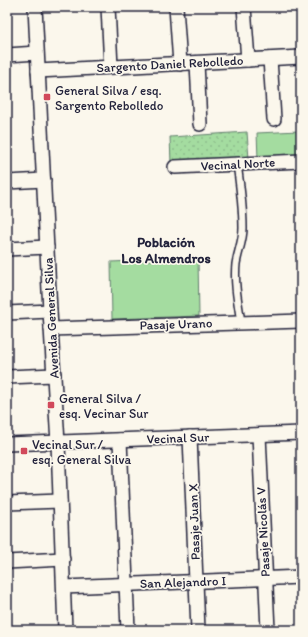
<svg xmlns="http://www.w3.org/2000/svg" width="308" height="637" font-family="Itim,sans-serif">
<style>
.grass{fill:url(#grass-dots);stroke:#637f6e}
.park{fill:#a4dca0;stroke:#637f6e}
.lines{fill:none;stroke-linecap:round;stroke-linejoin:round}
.service-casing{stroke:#22223b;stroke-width:10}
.minor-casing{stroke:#22223b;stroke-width:16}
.service{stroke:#fbf7ec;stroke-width:7}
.minor{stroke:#fbf7ec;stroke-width:13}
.poi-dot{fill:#d1495b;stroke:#fbf7ec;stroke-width:1.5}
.labels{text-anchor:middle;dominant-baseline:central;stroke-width:3.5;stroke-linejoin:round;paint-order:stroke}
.street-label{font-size:13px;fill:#22223b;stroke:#fbf7ec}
.poi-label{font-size:13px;fill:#22223b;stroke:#fbf7ec;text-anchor:start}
.neighbourhood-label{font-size:14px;font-weight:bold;fill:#22223b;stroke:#fbf7ec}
</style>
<defs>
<pattern id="grass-dots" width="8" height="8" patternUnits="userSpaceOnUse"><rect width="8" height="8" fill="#a4dca0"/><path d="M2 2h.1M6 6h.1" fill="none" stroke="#8dbc8b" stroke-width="1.8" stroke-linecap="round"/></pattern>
</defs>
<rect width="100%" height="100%" fill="#fbf7ec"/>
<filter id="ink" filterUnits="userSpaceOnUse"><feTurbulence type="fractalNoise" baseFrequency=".025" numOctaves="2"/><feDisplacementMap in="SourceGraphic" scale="8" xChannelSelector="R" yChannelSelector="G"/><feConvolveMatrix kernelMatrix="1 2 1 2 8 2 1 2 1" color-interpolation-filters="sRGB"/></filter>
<g filter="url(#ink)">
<path class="grass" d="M247,132L249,159L171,164L170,137Z"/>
<g class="park">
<path d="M299,131L301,157L258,159L257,133Z"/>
<path d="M198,258L199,316L112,319L111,262Z"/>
</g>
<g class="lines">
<g class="service-casing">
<path id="service" d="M237,164C240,185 243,207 243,228C243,241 238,251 236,264C234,283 238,303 241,322"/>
</g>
<g class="minor-casing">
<g id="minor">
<path d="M35,7L50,311L58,443L65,630"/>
<path d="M108,7L111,67"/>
<path d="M176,7L180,64"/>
<path d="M244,7L248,60"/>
<path d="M7,55L37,53"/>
<path d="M270,59L274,119"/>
<path d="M197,63L200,124"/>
<path d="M38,71L301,57"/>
<path d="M175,167L301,161"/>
<path d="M7,182L44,180"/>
<path d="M7,249L47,247"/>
<path d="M7,313L50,311"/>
<path d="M51,329L301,321"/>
<path d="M7,377L54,375"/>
<path d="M259,435L268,630"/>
<path d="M190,437L198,630"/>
<path d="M120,440L128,630"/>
<path d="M7,444L301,433"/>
<path d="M7,503L60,501"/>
<path d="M7,562L63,559"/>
<path d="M64,587L301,577"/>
</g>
</g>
<use href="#service" class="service"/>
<use href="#minor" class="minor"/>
</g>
</g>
<g class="poi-dot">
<rect x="43" y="93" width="8" height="8" rx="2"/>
<rect x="47" y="401" width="8" height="8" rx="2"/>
<rect x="20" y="447" width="8" height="8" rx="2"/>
</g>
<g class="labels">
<g class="street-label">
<text transform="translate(170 64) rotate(-3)">Sargento Daniel Rebolledo</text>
<text transform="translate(238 164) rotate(-3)">Vecinal Norte</text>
<text transform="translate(51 318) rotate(-93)">Avenida General Silva</text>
<text transform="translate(176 324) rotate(-2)">Pasaje Urano</text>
<text transform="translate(178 438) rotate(-2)">Vecinal Sur</text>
<text transform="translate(194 522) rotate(-92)">Pasaje Juan X</text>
<text transform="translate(263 532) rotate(-93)">Pasaje Nicolás V</text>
<text transform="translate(183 582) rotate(-2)">San Alejandro I</text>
</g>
<g class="poi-label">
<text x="55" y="90">General Silva / esq.<tspan x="55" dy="15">Sargento Rebolledo</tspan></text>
<text x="59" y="398">General Silva /<tspan x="59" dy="15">esq. Vecinar Sur</tspan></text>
<text x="32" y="444">Vecinal Sur /<tspan x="32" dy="15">esq. General Silva</tspan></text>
</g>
<g class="neighbourhood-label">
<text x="166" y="242">Población<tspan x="166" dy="16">Los Almendros</tspan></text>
</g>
</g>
<rect width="308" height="637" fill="none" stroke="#fbf7ec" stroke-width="24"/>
<rect x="12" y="12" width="284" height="613" fill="none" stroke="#22223b" stroke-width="1.5" filter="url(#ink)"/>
</svg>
